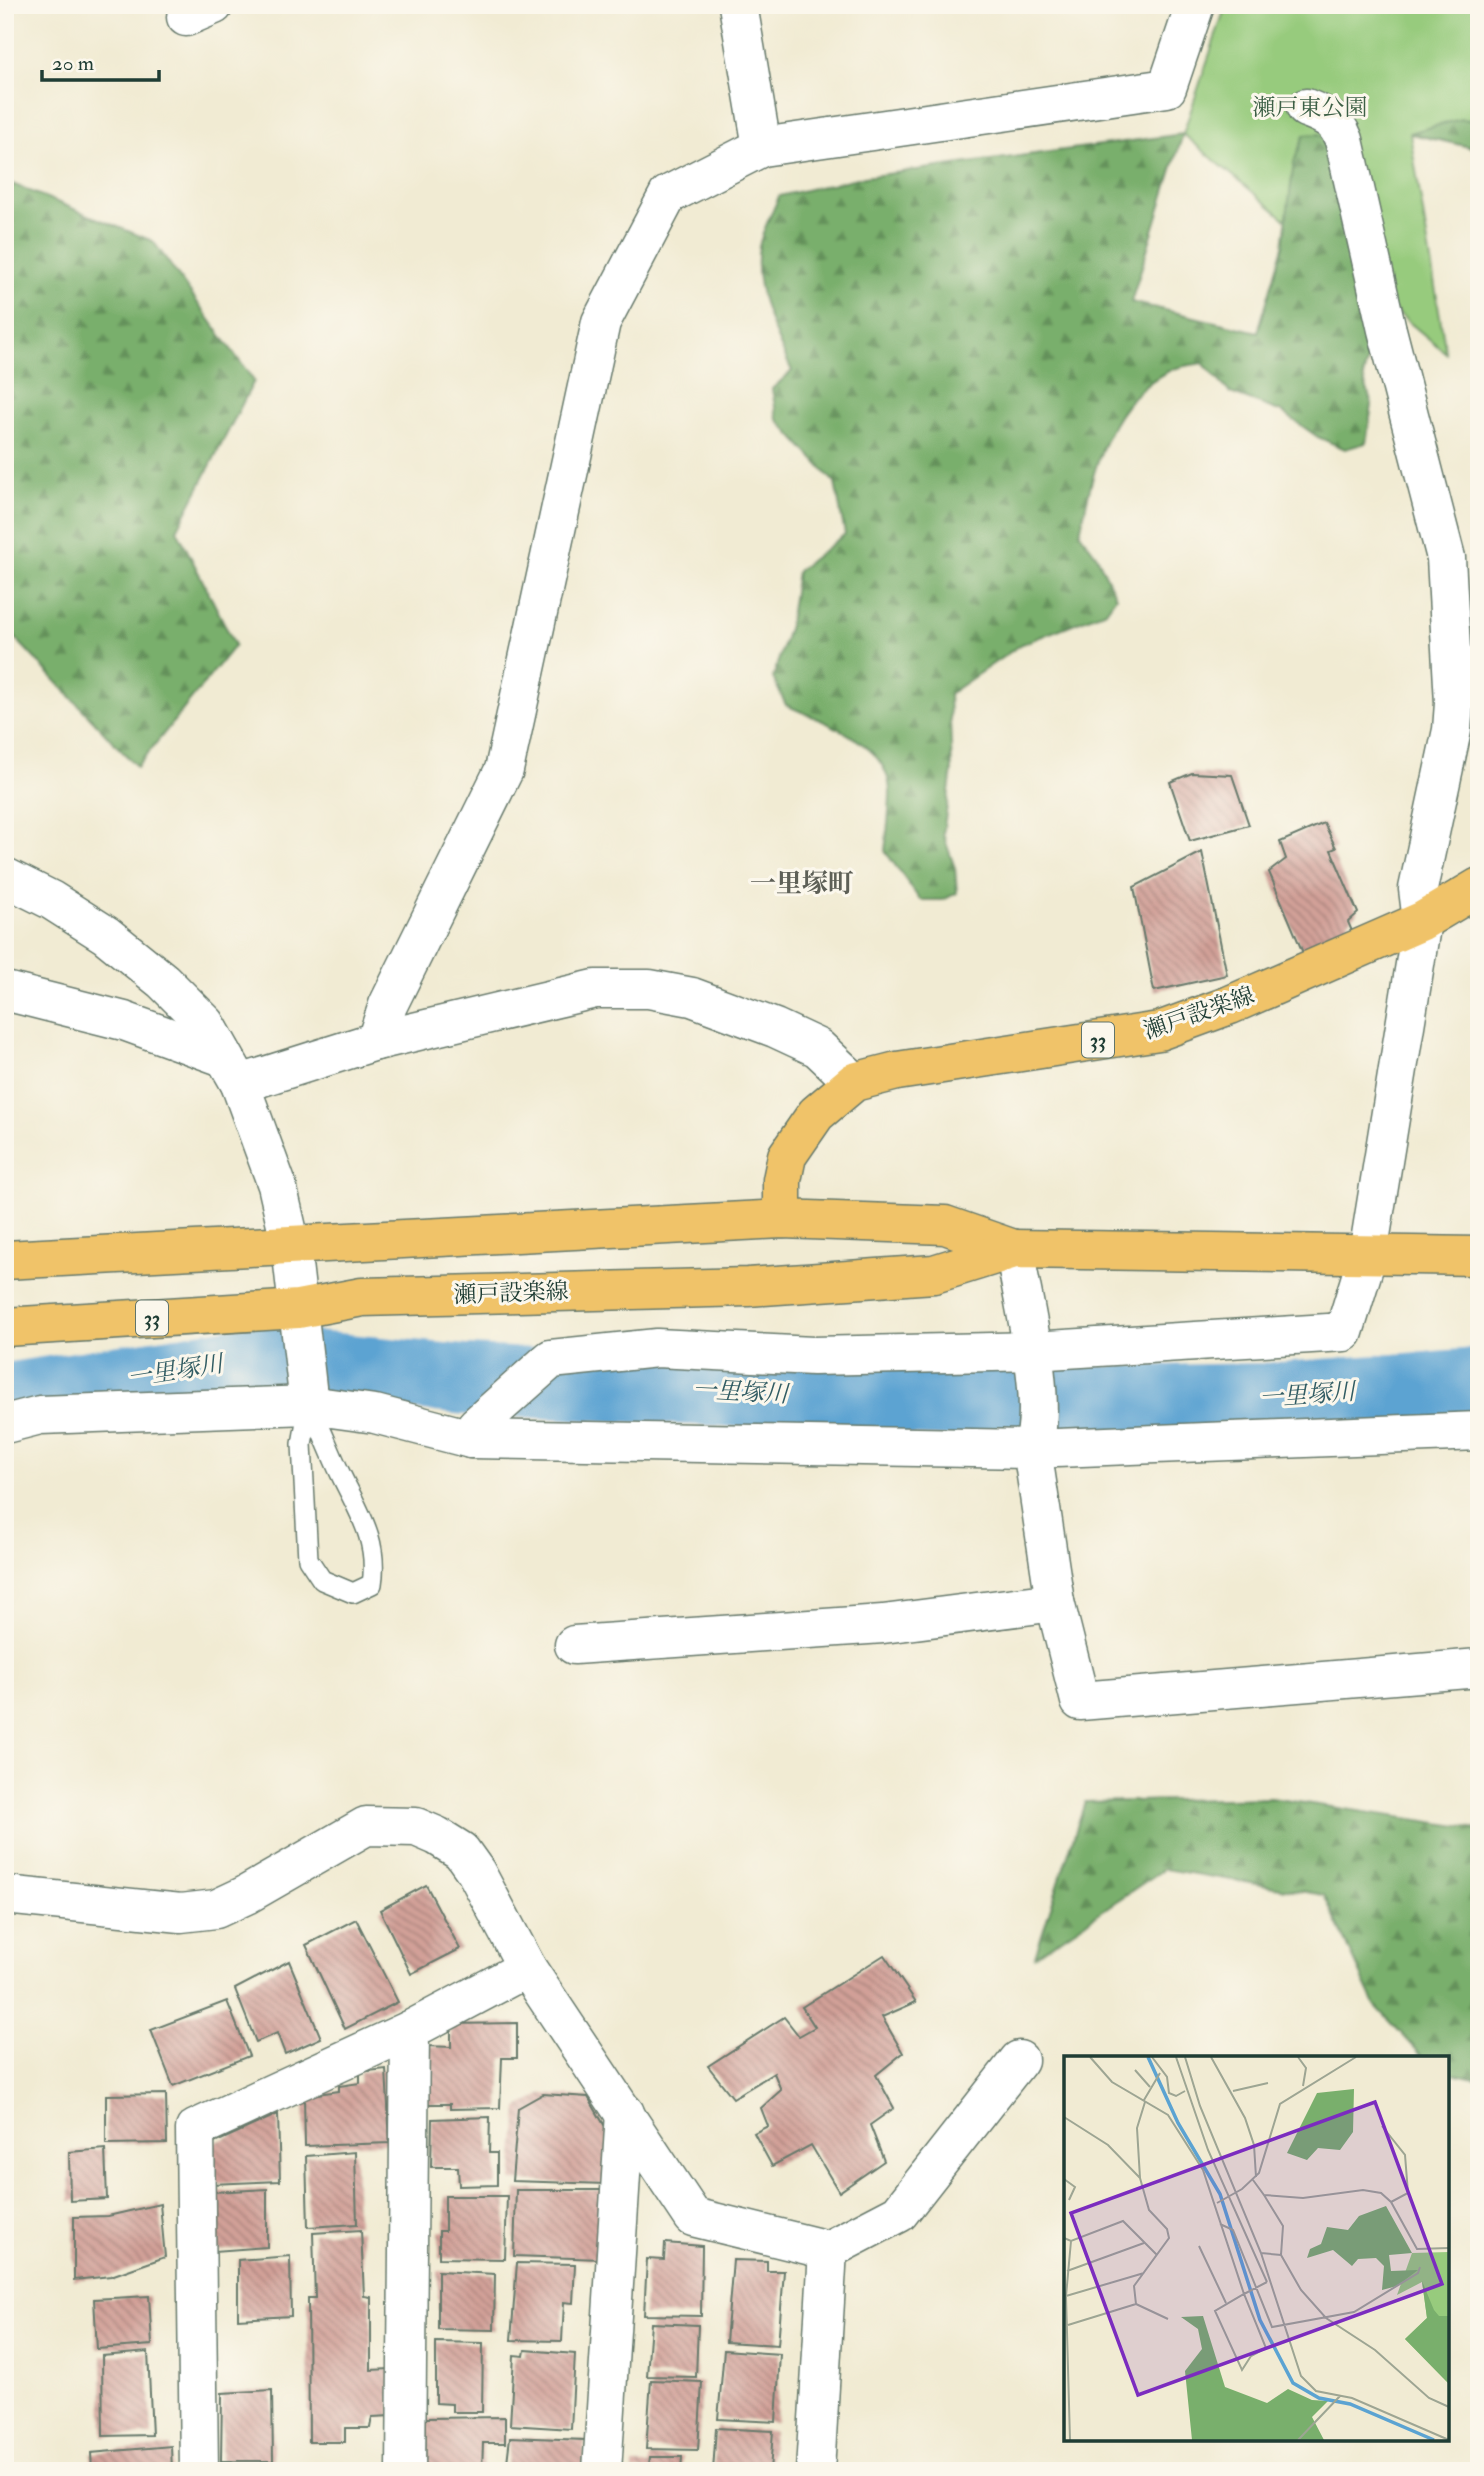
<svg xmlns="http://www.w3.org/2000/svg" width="1484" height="2476" font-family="'IM FELL Double Pica','Noto Serif JP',serif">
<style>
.green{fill:#97cb7d;stroke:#5b8458;stroke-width:2}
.forest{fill:url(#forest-firs);stroke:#4c7650;stroke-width:2}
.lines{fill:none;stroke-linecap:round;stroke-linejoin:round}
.river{stroke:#5ba3d2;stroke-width:70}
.building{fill:url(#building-back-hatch)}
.service-casing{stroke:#687a6c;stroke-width:22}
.minor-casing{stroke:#687a6c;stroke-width:41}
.primary-casing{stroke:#687a6c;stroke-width:41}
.service{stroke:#fff;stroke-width:19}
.minor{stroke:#fff;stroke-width:38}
.primary{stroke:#f0c369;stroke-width:38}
.labels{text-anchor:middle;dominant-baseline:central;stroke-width:6;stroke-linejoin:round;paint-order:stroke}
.shield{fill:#fbf7ec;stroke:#61756b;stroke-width:2}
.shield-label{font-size:21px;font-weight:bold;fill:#1f3d34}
.park-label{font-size:23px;fill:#3d6046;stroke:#fbf7ec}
.street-label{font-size:23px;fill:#1f3d34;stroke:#fbf7ec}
.water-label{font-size:24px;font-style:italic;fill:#315c63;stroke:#fbf7ec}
.quarter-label{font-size:26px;font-weight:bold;fill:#5e6057;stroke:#fbf7ec}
.inset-river{fill:none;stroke:#5ba3d2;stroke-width:3.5}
.inset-road{fill:none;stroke:#9da593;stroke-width:2}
.view{fill:#7b2cbf;fill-opacity:0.15;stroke:#7b2cbf;stroke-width:3.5}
.inset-edge{fill:none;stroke:#1f3d34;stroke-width:3.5}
</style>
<defs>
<pattern id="forest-firs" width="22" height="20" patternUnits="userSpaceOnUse" patternTransform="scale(1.75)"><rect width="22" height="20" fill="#79af6c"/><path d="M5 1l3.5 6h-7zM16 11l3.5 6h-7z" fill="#63905a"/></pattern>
<pattern id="building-back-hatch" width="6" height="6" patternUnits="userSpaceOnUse" patternTransform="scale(1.75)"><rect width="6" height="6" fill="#d2a098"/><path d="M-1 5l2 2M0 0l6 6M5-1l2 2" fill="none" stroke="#aa847d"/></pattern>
</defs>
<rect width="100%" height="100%" fill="#fbf7ec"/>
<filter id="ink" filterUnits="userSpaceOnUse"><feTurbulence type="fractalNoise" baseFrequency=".0143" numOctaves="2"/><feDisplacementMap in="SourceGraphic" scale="14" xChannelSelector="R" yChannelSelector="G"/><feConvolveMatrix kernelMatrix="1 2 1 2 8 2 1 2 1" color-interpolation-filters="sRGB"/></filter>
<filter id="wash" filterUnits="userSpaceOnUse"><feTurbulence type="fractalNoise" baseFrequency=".00686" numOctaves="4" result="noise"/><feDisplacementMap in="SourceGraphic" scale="28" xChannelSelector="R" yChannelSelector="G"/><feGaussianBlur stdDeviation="1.57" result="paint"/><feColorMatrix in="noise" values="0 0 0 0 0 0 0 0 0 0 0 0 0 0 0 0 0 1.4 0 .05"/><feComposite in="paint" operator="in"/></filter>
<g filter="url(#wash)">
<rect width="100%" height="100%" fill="#f1ebd3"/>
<path class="green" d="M1226,5H1479V149L1410,134L1446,353L1183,134Z"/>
<g class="forest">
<path d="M1461,119L1479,121V149L1409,133Z"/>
<path d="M1183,134L1131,302L1258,332L1283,246L1294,162L1304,135L1319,134L1337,148L1376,324L1363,377L1372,405L1366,443L1345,449L1318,437L1282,412L1230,393L1203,363C1193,365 1180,366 1171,370C1107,399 1093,471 1080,533L1097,556L1116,597L1106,611L1022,644L949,694L952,771L943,834L955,868L957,893L943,900H920L885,851C887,832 890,811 890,791C888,742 823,722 786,705L773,678L789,625L797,571L845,534L835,483L777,419L772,389L792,371C775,335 752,289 759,247C762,230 773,212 779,196L857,178Z"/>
<path d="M5,181L153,241L254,381L177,530L235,645L137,767L5,627Z"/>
<path d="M1271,1798L1479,1829V2079L1447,2072V2058H1424L1375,2005L1324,1895L1164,1869L1035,1956L1085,1802Z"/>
</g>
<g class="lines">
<path class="river" d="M5,1398L251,1360L466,1380L981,1403L1267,1398L1479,1383"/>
</g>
<g id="blocks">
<g class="building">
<path d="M1192,773L1232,775L1249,825L1190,841L1170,782Z"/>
<path d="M1324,823L1336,848L1331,850L1358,913L1348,922L1354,936L1303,953L1269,872L1286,859L1280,842Z"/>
<path d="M1202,852L1227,975L1154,991L1134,887Z"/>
<path d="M426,1885L460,1949L411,1974L380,1910Z"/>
<path d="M356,1919L398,2002L345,2029L306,1945Z"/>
<path d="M884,1955L916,2002L882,2017L903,2053L876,2075L894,2108L870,2125L884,2161L839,2192L811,2145L772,2166L754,2133L768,2126L761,2108L781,2090L774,2073L733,2098L708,2066L784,2017L799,2036L815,2027L802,2007Z"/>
<path d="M289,1961L321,2038L285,2054L277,2033L256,2042L235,1989Z"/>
<path d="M227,2001L249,2056L173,2086L151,2030Z"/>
<path d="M517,2023V2058H502L500,2108L450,2109V2104H425L427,2046L451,2047V2024Z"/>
<path d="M386,2069L390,2143L305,2146L304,2096L339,2091V2086L360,2083V2072Z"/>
<path d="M166,2094L167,2143L106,2144V2095Z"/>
<path d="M543,2094L588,2097L611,2137L607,2184L512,2181L518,2108Z"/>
<path d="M278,2114L280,2181L211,2184L212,2144Z"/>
<path d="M490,2117L489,2153H497V2185L459,2186L458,2167H431L432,2119Z"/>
<path d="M105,2149L107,2199L70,2201L69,2152Z"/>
<path d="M355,2152L357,2224L308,2227L306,2156Z"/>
<path d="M267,2189V2247L215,2251L213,2192Z"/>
<path d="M516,2190H607L602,2259L514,2256Z"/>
<path d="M445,2196H507L505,2259L439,2258V2231H445Z"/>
<path d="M160,2204L165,2257L111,2276L74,2280V2217L108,2216Z"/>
<path d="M361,2230L364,2296L371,2297V2370L391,2369V2416L372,2417L370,2428H345V2442H309L308,2298H315L313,2233Z"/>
<path d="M665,2243L702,2246L701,2316L644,2315L647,2259L664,2260Z"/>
<path d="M290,2256L291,2316L238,2319V2260Z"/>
<path d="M733,2260L767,2261V2271H784L778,2345L726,2342Z"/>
<path d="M517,2263L575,2264L573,2303L564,2302L562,2341L511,2340Z"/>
<path d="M438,2271L495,2274L494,2330L438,2329Z"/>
<path d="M149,2296L152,2345L97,2349L94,2299Z"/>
<path d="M651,2323L698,2325L696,2377L647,2376Z"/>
<path d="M436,2342L483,2343L482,2412H452V2404L436,2403Z"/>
<path d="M525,2350L575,2354L571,2429L510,2425L514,2355L524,2356Z"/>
<path d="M724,2350L780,2354L776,2422L718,2419Z"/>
<path d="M148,2352L152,2435L103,2436L102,2356Z"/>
<path d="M651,2380L702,2382L698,2450L646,2449Z"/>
<path d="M272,2390L273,2461H221L222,2393Z"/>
<path d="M505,2417V2443H483L482,2471L425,2470L426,2418Z"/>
<path d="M716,2428L773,2431L770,2471H713Z"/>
<path d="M510,2437L585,2440L583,2470L506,2471Z"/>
<path d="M171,2446L172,2471H92L91,2453Z"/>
<path d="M650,2457H682L681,2471H633V2465H649Z"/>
</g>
</g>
</g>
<g filter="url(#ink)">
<use href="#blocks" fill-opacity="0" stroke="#687a6c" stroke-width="2"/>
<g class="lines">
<g class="service-casing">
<path id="service" d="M309,1405C321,1427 329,1450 340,1473C358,1511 379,1540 372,1584L353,1593L322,1580L308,1559L302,1444Z"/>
</g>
<g class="minor-casing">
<g id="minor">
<path d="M738,5L762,147"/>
<path d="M186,17L214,5"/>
<path d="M5,877L51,900L106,935L163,981L206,1024L240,1084L277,1185L291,1246L309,1405"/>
<path d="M5,991L124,1021L223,1057"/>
<path d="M376,1041L595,989H649L692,997L775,1028L818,1048L854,1082"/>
<path d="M240,1084L376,1041L388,1005L504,770L601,322L668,195L762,147L1167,88L1195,5"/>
<path d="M1014,1249C1022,1297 1050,1406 1032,1449L1055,1602L1080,1701L1479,1668"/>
<path d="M5,1424L40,1415L309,1405L375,1414L471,1439L1032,1449L1479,1431"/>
<path d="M471,1439L476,1426L551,1359L657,1348L813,1356L1032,1351L1344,1332L1368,1254L1422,921L1418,889L1452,730L1454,703L1446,558L1387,330L1344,140C1336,119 1326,116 1306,108"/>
<path d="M574,1645L883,1624L1055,1602"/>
<path d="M5,1895L181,1913L216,1909L246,1895L366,1826L416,1827L437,1836L461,1851L476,1872L527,1968L693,2217L828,2250L899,2213L1019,2060"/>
<path d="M199,2471L195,2129L410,2030L527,1968"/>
<path d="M406,2471L410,2030"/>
<path d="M602,2471L625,2113"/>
<path d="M815,2471L828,2250"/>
</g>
</g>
<g class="primary-casing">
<g id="primary">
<path d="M782,1219V1180L787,1156L816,1114L854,1082L897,1071L1159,1031L1230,1005L1422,921L1479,887"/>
<path d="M5,1260L782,1219L945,1225L1014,1249"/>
<path d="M5,1327L298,1309L362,1297L748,1287L934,1274L1014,1249L1479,1256"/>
</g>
</g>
<use href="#service" class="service"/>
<use href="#minor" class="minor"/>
<use href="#primary" class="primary"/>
</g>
</g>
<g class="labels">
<g class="shield">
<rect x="1082" y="1022.5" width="32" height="35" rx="5"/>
<rect x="136" y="1300.5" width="32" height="35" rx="5"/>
</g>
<g class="shield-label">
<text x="1098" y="1040">33</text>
<text x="152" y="1318">33</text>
</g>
<g class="park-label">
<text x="1310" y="107">瀬戸東公園</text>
</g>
<g class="street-label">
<text transform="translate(1199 1013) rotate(-19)">瀬戸設楽線</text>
<text transform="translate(511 1293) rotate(-2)">瀬戸設楽線</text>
</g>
<g class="water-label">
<text transform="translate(175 1371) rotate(-9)">一里塚川</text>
<text transform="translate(740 1392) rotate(3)">一里塚川</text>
<text transform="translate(1307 1395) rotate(-4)">一里塚川</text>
</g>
<g class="quarter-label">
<text x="802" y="884">一里塚町</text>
</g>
</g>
<g transform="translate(1064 2056)">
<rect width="385" height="385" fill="#f1ebd3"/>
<path d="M385,196V328L341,283L363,262L358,226L333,239L348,197Z" fill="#97cb7d"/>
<path d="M290,33L289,76L276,94L254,92L243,104L223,97L253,37ZM322,150L348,197L325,199L327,215L354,214L333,230L318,234L320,210L312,202L294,203L288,210L269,194L243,202L246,193L257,188L263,171L284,174L295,160ZM358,225L370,254L375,260H385V328L341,283L363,262ZM139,260L161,331L203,347L224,333L248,344L264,345L248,361L260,384H128L121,315L138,293L134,273L117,261Z" fill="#79af6c"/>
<path class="inset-river" d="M84,1L114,67L156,138L196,264L229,327L255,342L286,348L370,384"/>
<path class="inset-road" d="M26,1L48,26L104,59L139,114L180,238L202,292L187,300L178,314L151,255L180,238L203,226M88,1L103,21L105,37L112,40L121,35M112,1L144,94L203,226M121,1L136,50L197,197L237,320L252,335L288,342L385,384M147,1L181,62L190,89L192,121M234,1L242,12L239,30M71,14L86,31M169,35L204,27M80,44L96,17M81,46L73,72L76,122L85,154L103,173L105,182L70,230L72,248L104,263M0,61L44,89L76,122M318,70L341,99L344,137L327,146M0,123L11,131L5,144M189,124L200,139L239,142L299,134L317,137L327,146L353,193L385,192M200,139L219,170L217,199M153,147L178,133L195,117L216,48L292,1M156,168L169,174L208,271L290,256L354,217L356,211M0,182L7,185L59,165L93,199M135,190L162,247M197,197L217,199L237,234L262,262L311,294L365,342L385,351M3,215L80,187M2,240L80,217M4,269L72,248M6,384L2,240L7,185M234,384L276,340"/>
<path class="view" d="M311,46L378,228L74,339L7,157Z"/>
<rect width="385" height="385" class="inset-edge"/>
</g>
<rect width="1484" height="2476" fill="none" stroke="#fbf7ec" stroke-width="28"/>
<path d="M42 70v10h117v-10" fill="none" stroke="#1f3d34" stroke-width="3.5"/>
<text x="52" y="70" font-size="21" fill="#1f3d34" stroke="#fbf7ec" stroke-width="5" paint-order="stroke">20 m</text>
</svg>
